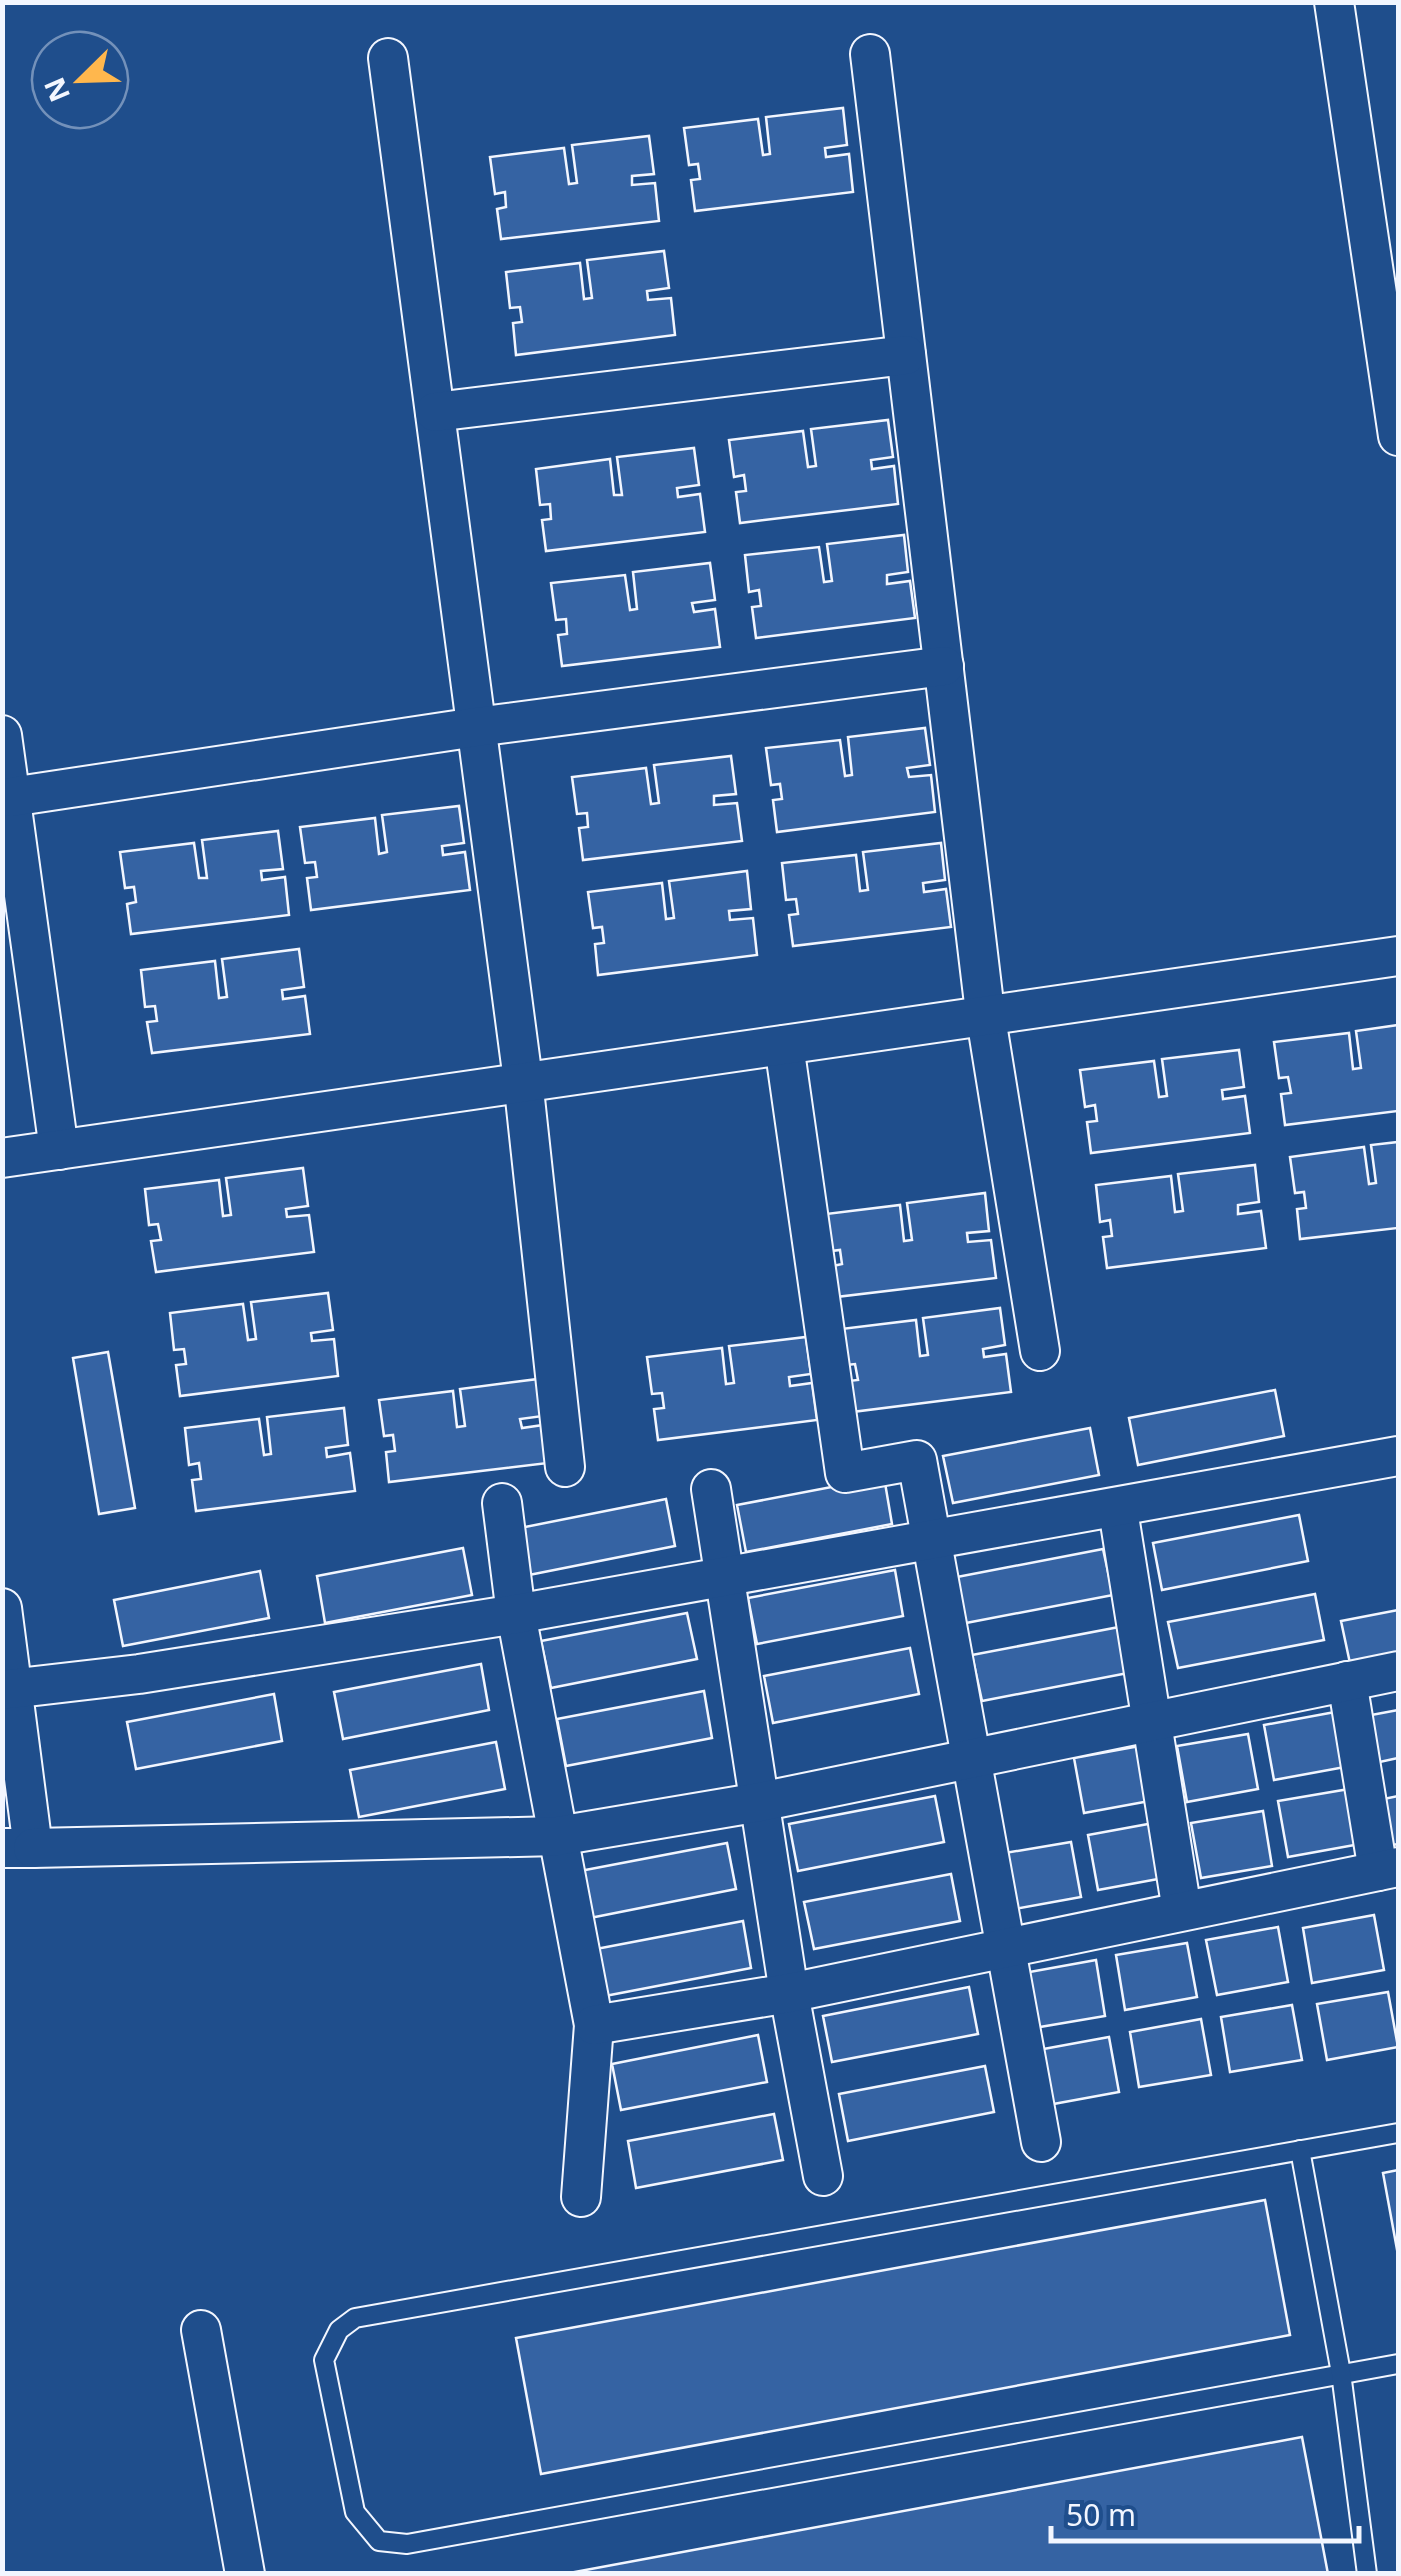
<svg xmlns="http://www.w3.org/2000/svg" width="1401" height="2576" font-family="'Noto Sans',sans-serif">
<style>
.building{fill:#3563a3;stroke:#f2f6ff;stroke-width:2.5}
.lines{fill:none;stroke-linecap:round;stroke-linejoin:round}
.service-casing{stroke:#f2f6ff;stroke-width:22}
.minor-casing{stroke:#f2f6ff;stroke-width:42}
.service{stroke:#1f4e8c;stroke-width:18}
.minor{stroke:#1f4e8c;stroke-width:38}
</style>
<rect width="100%" height="100%" fill="#1f4e8c"/>
<g class="building">
<path d="M843,108L847,145L825,148L826,157L849,154L853,192L695,211L691,180L700,179L698,164L689,165L684,128L758,119L763,155L770,154L766,117Z"/>
<path d="M649,136L654,174L632,176V185L655,183L659,221L501,239L497,209L506,207L505,192L495,194L490,157L564,148L569,184L577,183L572,145Z"/>
<path d="M664,251L669,288L647,291L648,300L671,298L675,335L516,355L513,323L522,322L520,307L510,308L506,272L580,263L584,299L592,298L587,260Z"/>
<path d="M888,420L893,457L871,460L872,469L894,466L898,504L740,523L736,492L746,491L744,475L734,477L729,440L803,431L808,467L816,466L811,429Z"/>
<path d="M694,448L699,485L677,488L678,497L700,494L705,532L546,551L542,520L551,519L550,504L540,505L536,469L610,459L614,495H622L617,457Z"/>
<path d="M904,535L908,572L887,575V584L910,581L915,618L756,638L752,607L761,606L759,590L749,592L745,555L819,547L824,582L832,581L827,544Z"/>
<path d="M710,563L715,600L692,603L694,612L715,609L720,647L562,666L558,635L567,634L566,619L556,620L551,583L625,575L630,610L637,609L633,572Z"/>
<path d="M925,728L930,765L907,768L909,777L931,775L935,812L777,832L773,800L782,799L780,784L771,785L766,748L840,740L845,776L852,775L848,737Z"/>
<path d="M731,756L736,794L714,796V805L737,803L742,841L583,860L579,828L588,827L587,813L577,814L572,777L646,768L651,804L659,803L654,765Z"/>
<path d="M459,806L464,843L442,846L443,855L465,852L470,890L311,910L307,878L317,877L315,862L305,863L300,827L375,818L379,854L387,852L382,815Z"/>
<path d="M278,831L283,869L261,871L262,880L285,877L289,915L131,934L127,904L136,902L134,887L125,888L120,852L194,843L199,878H207L202,840Z"/>
<path d="M941,843L945,880L923,883L924,892L946,889L951,927L793,946L789,915L798,914L796,899L786,900L782,863L856,855L860,891L868,890L863,852Z"/>
<path d="M747,871L751,909L729,911L730,920L753,918L757,955L598,975L595,944L604,943L602,927L593,928L588,892L662,883L666,919L674,918L669,881Z"/>
<path d="M299,949L304,987L282,990L283,999L305,996L310,1034L152,1053L147,1022L157,1021L155,1006L145,1007L141,970L215,961L219,998L227,997L222,959Z"/>
<path d="M1398,1025V1111L1285,1125L1281,1094L1291,1093L1288,1077L1279,1078L1274,1042L1349,1033L1353,1069L1361,1068L1356,1031Z"/>
<path d="M1239,1050L1244,1087L1222,1090L1223,1099L1245,1096L1250,1133L1091,1153L1087,1122L1097,1121L1095,1105L1085,1107L1080,1070L1154,1061L1159,1097L1167,1096L1162,1059Z"/>
<path d="M1398,1142V1228L1300,1239L1297,1209L1306,1208L1304,1192L1295,1193L1290,1157L1364,1147L1369,1184L1376,1183L1371,1145Z"/>
<path d="M1255,1165L1259,1202L1238,1205V1214L1261,1211L1266,1248L1107,1268L1103,1237L1112,1236L1110,1220L1100,1222L1096,1185L1171,1176L1175,1212L1183,1211L1178,1174Z"/>
<path d="M303,1168L308,1206L286,1209L287,1217L309,1215L314,1252L156,1272L151,1241L161,1240L158,1224L149,1225L145,1189L219,1180L223,1216L231,1215L226,1178Z"/>
<path d="M985,1193L989,1231L967,1233L968,1242L991,1240L996,1278L836,1297L833,1266L842,1264L840,1250L831,1251L826,1214L900,1205L904,1241L912,1240L907,1203Z"/>
<path d="M328,1293L333,1330L311,1333L312,1341L334,1339L338,1376L180,1396L176,1365L186,1364L184,1349L174,1350L170,1313L243,1304L248,1340L256,1339L251,1302Z"/>
<path d="M1000,1308L1005,1345L983,1349L984,1357L1006,1354L1011,1392L852,1412L848,1381L858,1380L855,1364L846,1365L841,1329L916,1320L920,1356L928,1355L923,1318Z"/>
<path d="M806,1337L811,1374L789,1377L790,1386L812,1383L817,1420L658,1440L654,1409L664,1408L662,1393L652,1394L647,1357L722,1348L726,1384L734,1383L729,1346Z"/>
<path d="M108,1352L135,1508L99,1514L73,1358Z"/>
<path d="M538,1379L543,1416L520,1419L522,1428L543,1425L548,1463L389,1482L386,1452L395,1451L393,1435L384,1436L379,1400L453,1391L457,1427L465,1426L460,1389Z"/>
<path d="M1275,1390L1284,1436L1138,1465L1129,1418Z"/>
<path d="M344,1408L348,1445L326,1448L327,1457L350,1453L355,1491L196,1511L192,1480L201,1479L199,1463L189,1465L185,1428L259,1419L264,1455L271,1454L267,1417Z"/>
<path d="M1090,1428L1099,1475L953,1503L943,1456Z"/>
<path d="M884,1477L892,1524L746,1552L737,1505Z"/>
<path d="M666,1499L675,1546L529,1575L520,1528Z"/>
<path d="M1299,1515L1308,1561L1162,1590L1153,1543Z"/>
<path d="M463,1548L472,1595L325,1623L317,1576Z"/>
<path d="M1103,1549L1113,1595L966,1623L957,1577Z"/>
<path d="M895,1570L903,1616L757,1644L748,1598Z"/>
<path d="M260,1571L269,1618L123,1646L114,1600Z"/>
<path d="M1315,1594L1324,1640L1178,1668L1168,1622Z"/>
<path d="M1398,1610V1659L1351,1668L1341,1621Z"/>
<path d="M687,1613L697,1659L551,1688L541,1641Z"/>
<path d="M1119,1627L1128,1673L982,1701L972,1655Z"/>
<path d="M910,1648L919,1694L773,1723L764,1676Z"/>
<path d="M481,1664L489,1710L343,1739L334,1692Z"/>
<path d="M704,1691L712,1738L566,1766L557,1719Z"/>
<path d="M274,1694L282,1741L136,1769L127,1722Z"/>
<path d="M1398,1710V1758L1375,1763L1366,1716Z"/>
<path d="M1335,1712L1345,1767L1274,1780L1264,1725Z"/>
<path d="M1248,1734L1258,1789L1187,1802L1177,1746Z"/>
<path d="M496,1742L505,1789L359,1817L350,1770Z"/>
<path d="M1145,1745L1155,1800L1084,1813L1074,1758Z"/>
<path d="M1349,1789L1360,1844L1288,1857L1278,1801Z"/>
<path d="M935,1796L944,1842L798,1871L789,1824Z"/>
<path d="M1398,1796V1844L1388,1846L1379,1800Z"/>
<path d="M1263,1811L1272,1866L1201,1878L1191,1823Z"/>
<path d="M1159,1822L1169,1877L1098,1890L1088,1835Z"/>
<path d="M1071,1842L1081,1897L1009,1910L999,1854Z"/>
<path d="M727,1843L736,1889L590,1918L580,1871Z"/>
<path d="M951,1874L960,1921L814,1949L804,1902Z"/>
<path d="M1374,1915L1384,1970L1312,1983L1303,1928Z"/>
<path d="M743,1921L751,1968L605,1996L596,1949Z"/>
<path d="M1278,1927L1288,1982L1217,1995L1206,1940Z"/>
<path d="M1187,1943L1197,1997L1125,2010L1116,1955Z"/>
<path d="M1096,1960L1105,2016L1034,2028L1024,1973Z"/>
<path d="M969,1987L978,2034L832,2062L823,2016Z"/>
<path d="M1388,1992L1398,2047L1327,2060L1317,2004Z"/>
<path d="M1292,2005L1302,2060L1230,2072L1221,2017Z"/>
<path d="M1201,2019L1211,2075L1139,2087L1130,2032Z"/>
<path d="M758,2035L767,2082L621,2110L612,2064Z"/>
<path d="M1109,2037L1119,2092L1048,2105L1038,2050Z"/>
<path d="M985,2066L994,2112L848,2141L839,2094Z"/>
<path d="M774,2114L783,2160L636,2188L628,2141Z"/>
<path d="M1398,2170V2255L1383,2173Z"/>
<path d="M1265,2200L1290,2335L541,2474L516,2338Z"/>
<path d="M1302,2437L1328,2574H564Z"/>
</g>
<g class="lines">
<g class="service-casing">
<g id="service">
<path d="M1398,2133L355,2318L339,2330L324,2360L355,2512L379,2541L407,2544L1398,2364"/>
<path d="M1300,2150L1341,2373L1367,2574"/>
</g>
</g>
<g class="minor-casing">
<g id="minor">
<path d="M1334,2L1398,436"/>
<path d="M870,54L985,1012L1040,1351"/>
<path d="M388,58L523,1080L565,1467"/>
<path d="M435,412L906,355"/>
<path d="M2,735L59,1150"/>
<path d="M11,797L476,727L944,666"/>
<path d="M784,1045L845,1473L917,1460L1041,2142"/>
<path d="M2,1158L1398,956"/>
<path d="M711,1489L789,1993L823,2176"/>
<path d="M502,1503L516,1614L594,2025L581,2197"/>
<path d="M1118,1510L1182,1911"/>
<path d="M2,1608L33,1848H2"/>
<path d="M1347,1681L1378,1871"/>
<path d="M2,1690L139,1674L516,1614L1398,1456"/>
<path d="M33,1848L558,1836L760,1802L1398,1671"/>
<path d="M594,2025L789,1993L1398,1867"/>
<path d="M201,2330L245,2574"/>
</g>
</g>
<use href="#service" class="service"/>
<use href="#minor" class="minor"/>
</g>
<rect width="1401" height="2576" fill="none" stroke="#f2f6ff" stroke-width="10"/>
<g transform="translate(80 80) rotate(247)"><circle r="48" fill="#1f4e8c" stroke="#7391ba" stroke-width="2.5"/>
<path d="M0-8L18 38L0 25L-18 38Z" fill="#ffb74d"/>
<text y="-15" font-size="28" font-weight="bold" text-anchor="middle" fill="#f2f6ff">N</text>
</g>
<path d="M1051 2526v15h308v-15" fill="none" stroke="#f2f6ff" stroke-width="5"/>
<text x="1066" y="2526" font-size="30" fill="#f2f6ff" stroke="#1f4e8c" stroke-width="8" paint-order="stroke">50 m</text>
</svg>
